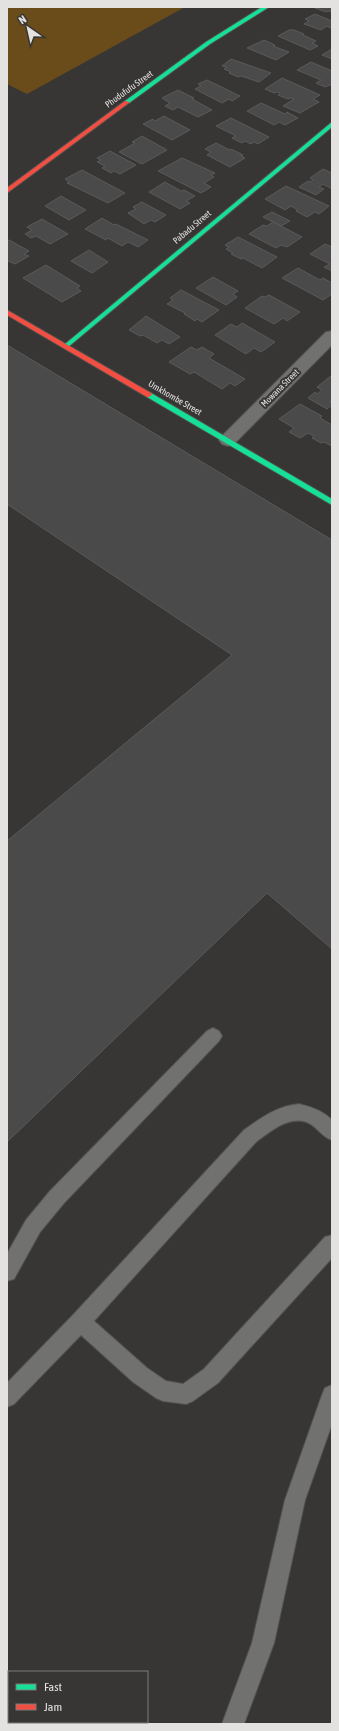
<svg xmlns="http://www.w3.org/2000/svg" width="339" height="1731" font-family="'Asap Condensed',sans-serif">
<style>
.green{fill:#694c1a}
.building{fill:#4a4a4a;stroke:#5a5a5a}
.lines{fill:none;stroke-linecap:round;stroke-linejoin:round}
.lane-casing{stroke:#525251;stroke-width:2}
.street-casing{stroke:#525251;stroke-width:2}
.fast-casing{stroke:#525251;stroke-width:2}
.jam-casing{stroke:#525251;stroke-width:2}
.lane{fill:#717170;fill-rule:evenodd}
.street{fill:#717170;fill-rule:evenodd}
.fast{fill:#16e098;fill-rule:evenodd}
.jam{fill:#f24e42;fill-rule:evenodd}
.labels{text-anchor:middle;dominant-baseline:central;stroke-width:4;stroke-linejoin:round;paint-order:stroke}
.far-street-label{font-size:9px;fill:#e3e2e1;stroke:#383634}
</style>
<rect width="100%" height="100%" fill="#373635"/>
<path class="green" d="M7,7H185L27,94L7,84Z"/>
<g class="building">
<path d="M332,7V12L328,11L326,12L315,8Z"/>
<path d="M315,14L332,21V29L327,26L321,30L304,24L309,21L305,19Z"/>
<path d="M289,30H294L304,34L303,35L316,41L312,43L318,46L310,50L278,36Z"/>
<path d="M264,40L275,45L273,46L289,52L276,60L247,48Z"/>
<path d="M332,49V59L322,55Z"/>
<path d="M231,59L271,73L259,82L241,76L238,77L229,73L231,72L224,69L227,67L222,66Z"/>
<path d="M311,62L332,71V85H330L325,87L316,83L321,80L297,70Z"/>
<path d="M282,78L320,95L313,99L319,102L300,113L283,106L294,99L291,98L288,99L278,95L280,93L278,92L274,93L265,89Z"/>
<path d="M207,80L240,96L232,101L229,99L222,103L195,89L201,86L198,84Z"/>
<path d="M178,90L194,98L192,99L212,110L198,117L178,107L173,110L165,106L170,103L162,98Z"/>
<path d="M261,103L285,114L287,112L298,118L285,125L279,122L274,125L247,111Z"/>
<path d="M164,116L190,130L172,140L143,124L153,119L155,121Z"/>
<path d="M231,118L269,137L258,144L254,142L251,144L245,141L242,143L232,138L236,136L216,126Z"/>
<path d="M142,136L167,150L142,164L119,152L135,143L132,142Z"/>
<path d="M216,143L230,150L231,149L243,155L241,156L245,158L230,167L207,155L211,152L205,149Z"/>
<path d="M110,151L136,165L120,174L114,171L111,173L102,168L105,166L97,162L101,160L97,158Z"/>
<path d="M182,158L215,173L211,175L214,177L204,183L211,187L201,193L158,171Z"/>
<path d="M323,169L332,173V189L323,184L319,187L324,189L316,195L299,187L308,181L310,182L313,180L310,178Z"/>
<path d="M82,170L125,193L108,203L67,183L69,182L65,179Z"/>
<path d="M165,182L181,191L184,190L195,196L186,201L190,203L180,209L149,192Z"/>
<path d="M286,186L329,206L319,214L315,212L307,217L296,211L298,210L291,206L285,210L265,199Z"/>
<path d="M61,196L86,210L69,220L45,206Z"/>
<path d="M142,202L166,215L155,222L151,220L144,224L128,213L136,209L133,207Z"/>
<path d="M272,212L290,221L281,226L263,217Z"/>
<path d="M102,218L114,225L116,224L148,240L138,247L128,242L122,246L108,238L106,240L85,229Z"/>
<path d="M42,219L68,234L50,244L36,236L31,238L25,234L32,230L27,227Z"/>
<path d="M273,222L281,226L302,237L287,247L281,245L276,248L249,234L263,225L267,226Z"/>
<path d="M238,237L277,257L262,268L243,258L241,259L231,254L233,253L226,249L229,247L225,245Z"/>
<path d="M9,240L29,251L24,254L29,256L15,264L8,261H7V241Z"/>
<path d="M325,244L332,247V271L324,267L330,264L310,254Z"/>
<path d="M89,250L108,262L92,273L71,261Z"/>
<path d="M46,265L80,286L77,288L81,291L62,302L23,278Z"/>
<path d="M298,268L320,280L323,278L332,283V294L323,300L282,278Z"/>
<path d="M213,277L238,291L233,294L237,297L226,305L196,288Z"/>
<path d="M181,290L219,310L202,322L197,319L195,321L184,314L185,313L167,304L173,300L170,298Z"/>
<path d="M269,295L300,312L287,321L283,318L274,324L245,308L262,296L265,297Z"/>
<path d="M146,316L180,337L169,344L162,340L157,343L143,335L140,336L129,330Z"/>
<path d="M242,323L275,342L261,352L254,348L246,354L215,335L231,324L237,327Z"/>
<path d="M7,345L332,540V949L267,893L7,1142V841L232,655L7,504Z"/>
<path d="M191,347L197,350L202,347L214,354L209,358L245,379L235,386L230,383L222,389L194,372L190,374L169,362Z"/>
<path d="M332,375V400L330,401L332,405L327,409L308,398L315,392L317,394L322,390L317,387Z"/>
<path d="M300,404L322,416L320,418L332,425V446L324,442L321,443L312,438L314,436L308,433L300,438L289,432L294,428L279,419Z"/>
</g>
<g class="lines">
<g class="lane-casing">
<g id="lane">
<path d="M213,1028L219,1031L222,1036L219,1041L64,1203L40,1232L14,1279L7,1281V1254L26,1220L50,1191L207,1031Z"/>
<path d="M299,1104C312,1107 323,1111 332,1120V1140C323,1137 320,1131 312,1125C293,1112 271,1131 256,1142L94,1321L147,1368L166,1381L183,1384L204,1369L325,1237L332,1235V1258L218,1383L193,1401L186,1404L163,1401L156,1398L133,1382L81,1335L14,1404L7,1407V1383L73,1315L244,1130C261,1118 277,1106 299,1104Z"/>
<path d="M332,1385V1424L305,1500L274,1643L244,1724H222L252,1643L285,1500L322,1395L325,1388Z"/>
</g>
</g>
<g class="street-casing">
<path id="street" d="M332,331V345L234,444L228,446L222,444L219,440L222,436L326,332Z"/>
</g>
<g class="fast-casing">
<g id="fast">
<path d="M262,7H269L210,44L129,103H125V101L206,42Z"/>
<path d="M332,122V127L68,347H64V345Z"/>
<path d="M147,393H151L332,499V505L147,397Z"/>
</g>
</g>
<g class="jam-casing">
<g id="jam">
<path d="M125,101L130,102L7,193V188Z"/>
<path d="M7,310L151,393L152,395L149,397H147L7,315Z"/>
</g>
</g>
<use href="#lane" class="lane"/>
<use href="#street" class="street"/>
<use href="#fast" class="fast"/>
<use href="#jam" class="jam"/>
</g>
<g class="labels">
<g class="far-street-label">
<text transform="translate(129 89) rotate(-36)">Phudufufu Street</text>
<text transform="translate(192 227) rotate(-40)">Pabadu Street</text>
<text transform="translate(280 388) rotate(-45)">Mowana Street</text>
<text transform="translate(175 398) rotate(30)">Umkhombe Street</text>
</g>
</g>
<rect width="339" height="1731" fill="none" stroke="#e3e2e1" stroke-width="16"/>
<rect x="8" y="1671" width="140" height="52" fill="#383634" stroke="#7c7b79"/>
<rect x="16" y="1684" width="20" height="6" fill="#16e098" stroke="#7c7b79"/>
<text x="44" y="1691" font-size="12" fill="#e3e2e1">Fast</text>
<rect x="16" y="1704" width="20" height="6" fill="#f24e42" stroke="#7c7b79"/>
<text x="44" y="1711" font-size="12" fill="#e3e2e1">Jam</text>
<g transform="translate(28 28) rotate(326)" stroke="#383634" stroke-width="3" paint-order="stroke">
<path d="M0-3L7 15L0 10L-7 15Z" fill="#e3e2e1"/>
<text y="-6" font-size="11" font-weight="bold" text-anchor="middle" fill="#e3e2e1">N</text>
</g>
</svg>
